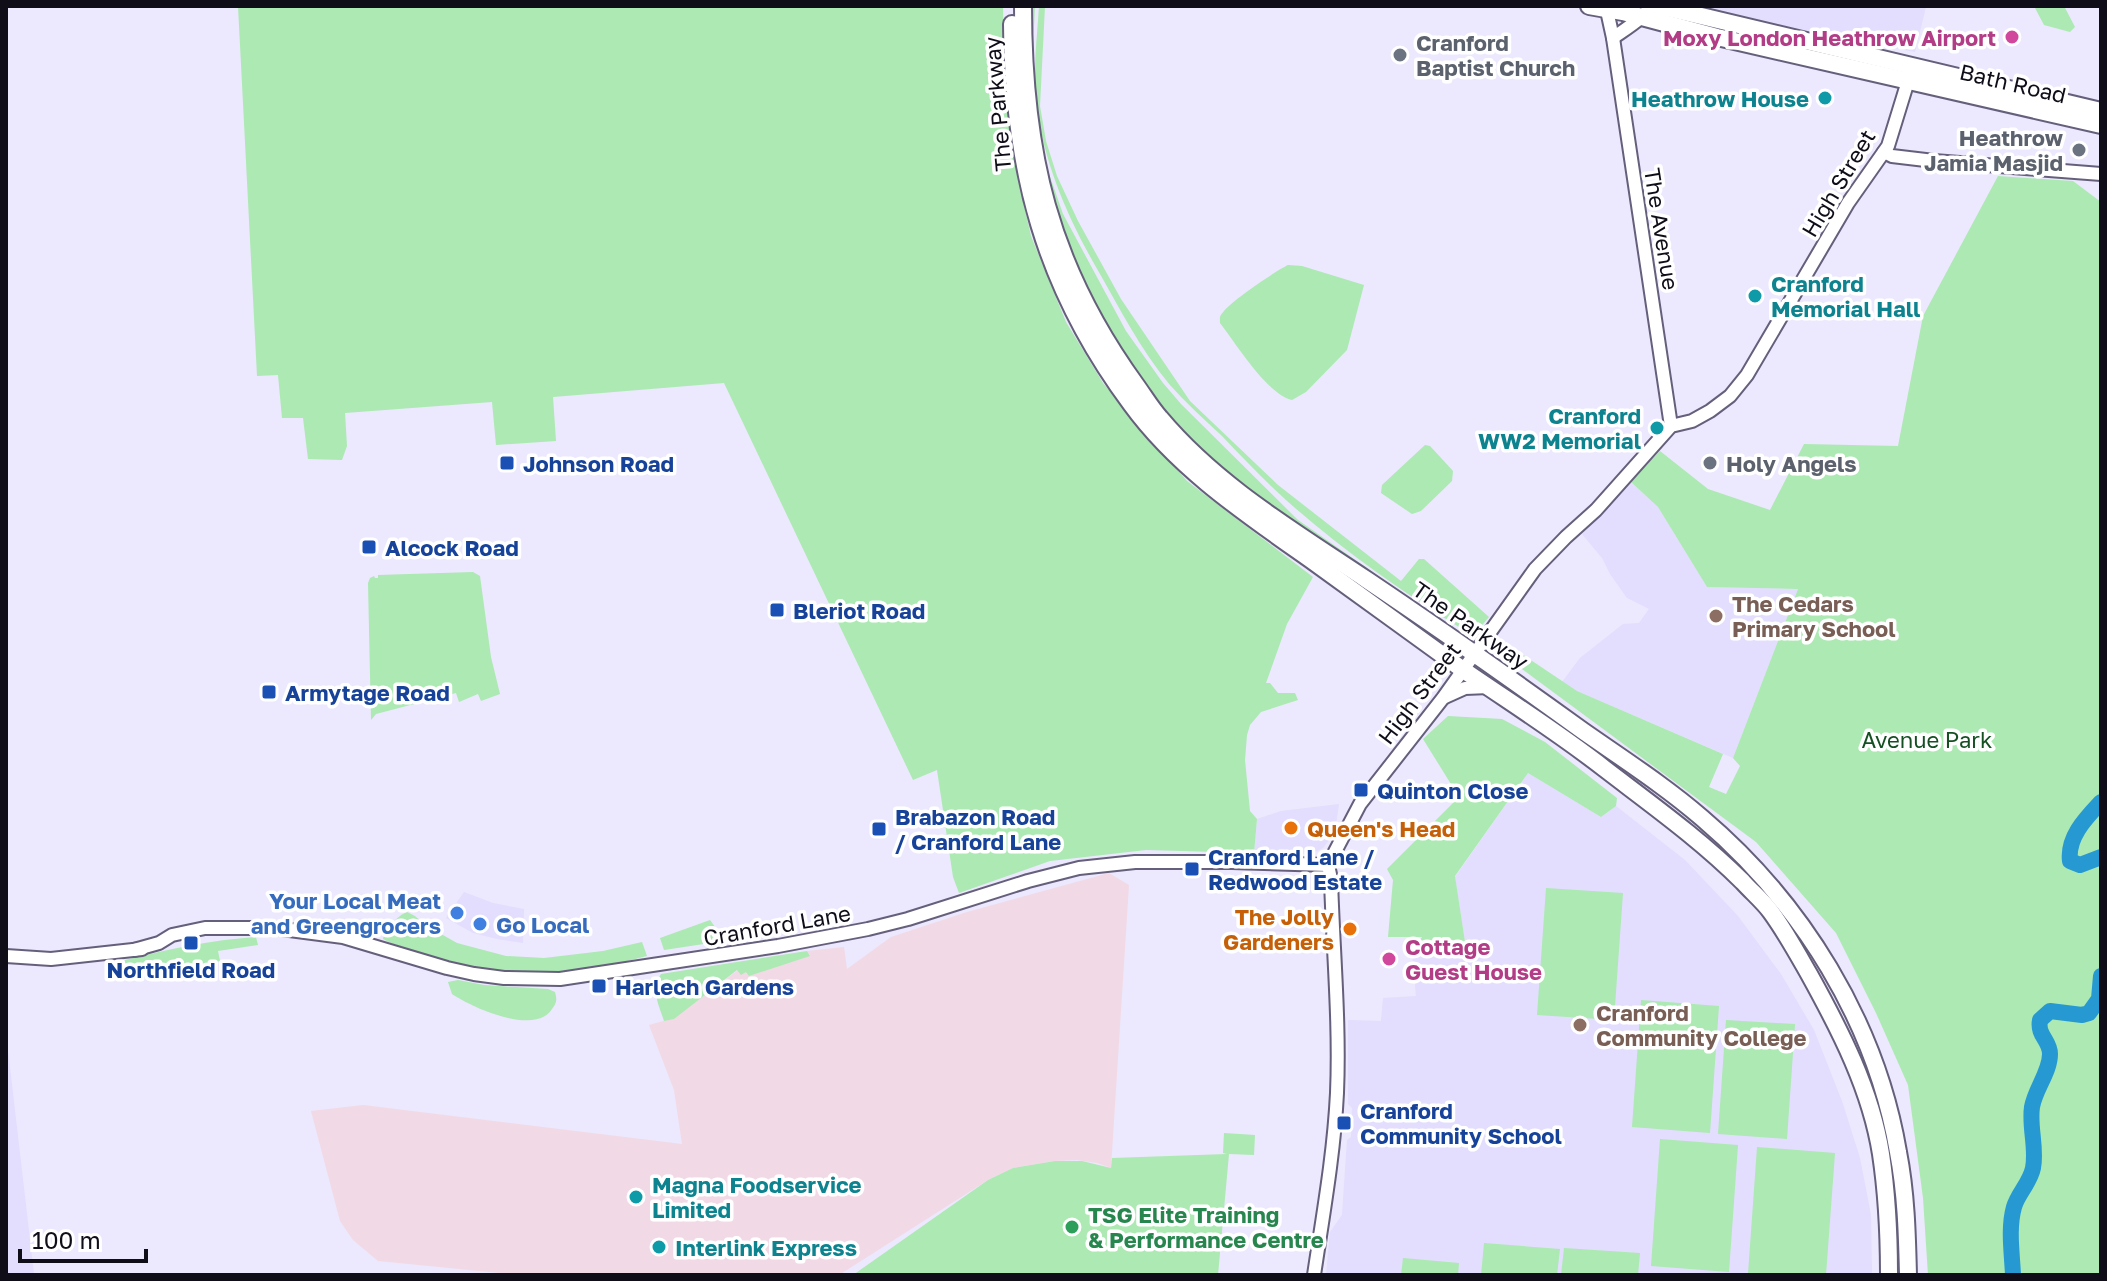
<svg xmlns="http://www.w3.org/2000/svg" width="2107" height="1281" font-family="'Golos Text',sans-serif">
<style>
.built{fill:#e3ddfe}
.industrial{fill:#f1dae5}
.green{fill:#ace9b3}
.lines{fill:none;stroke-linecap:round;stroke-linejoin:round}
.river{stroke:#2699d3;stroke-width:16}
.secondary-casing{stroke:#655f7c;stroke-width:16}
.highway-casing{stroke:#655f7c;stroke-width:20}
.secondary{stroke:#fff;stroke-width:12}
.highway{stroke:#fff;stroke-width:16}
.hotel-dot{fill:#d1479c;stroke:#fff;stroke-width:3}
.worship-dot{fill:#6b7280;stroke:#fff;stroke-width:3}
.culture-dot{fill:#0f9aa8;stroke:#fff;stroke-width:3}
.transit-dot{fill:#1a4fb4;stroke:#fff;stroke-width:3}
.education-dot{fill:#8d6e63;stroke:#fff;stroke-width:3}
.food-dot{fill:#e8710a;stroke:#fff;stroke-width:3}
.shop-dot{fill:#3f7fe0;stroke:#fff;stroke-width:3}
.leisure-dot{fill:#2e9e5b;stroke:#fff;stroke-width:3}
.labels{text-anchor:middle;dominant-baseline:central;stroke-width:7;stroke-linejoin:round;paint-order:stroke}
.hotel-label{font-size:22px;font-weight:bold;fill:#b23c85;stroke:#fff;text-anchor:end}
.worship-label{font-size:22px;font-weight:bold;fill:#5b616d;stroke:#fff;text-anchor:start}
.street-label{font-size:22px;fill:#0f0d18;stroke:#fff}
.culture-label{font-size:22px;font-weight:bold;fill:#0d838f;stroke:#fff;text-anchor:start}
.transit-label{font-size:22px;font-weight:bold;fill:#164399;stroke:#fff;text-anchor:start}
.education-label{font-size:22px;font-weight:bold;fill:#785e54;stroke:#fff;text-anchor:start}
.park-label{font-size:22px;fill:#155023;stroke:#fff}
.food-label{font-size:22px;font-weight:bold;fill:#c56008;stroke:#fff;text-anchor:start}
.shop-label{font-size:22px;font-weight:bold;fill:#366cbe;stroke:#fff;text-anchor:end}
.leisure-label{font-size:22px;font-weight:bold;fill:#27864d;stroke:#fff;text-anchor:start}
</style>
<rect width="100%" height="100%" fill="#ece8fd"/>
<g class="built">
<path d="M1699,6H1923L1926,7L1915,52L1699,9Z"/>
<path d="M1630,481L1658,507L1707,587L1798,589L1733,758L1577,691L1562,682L1580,658L1623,624L1639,623L1649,609L1627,598L1610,574L1602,558L1582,534Z"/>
<path d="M1528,773L1601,817L1616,806L1685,860L1738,916L1781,974L1814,1030L1842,1101L1860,1158L1871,1215L1872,1275H1326L1330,1232L1342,1215L1347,1140L1351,1137L1352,1108L1348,1104V1020L1381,1021L1383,998L1416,996L1412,954L1467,955L1455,877Z"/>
<path d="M1339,804L1335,832L1323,848L1315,852L1302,854L1254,853L1257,819L1281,811Z"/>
<path d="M464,892L493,903L524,909L523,943L497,939L473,933L446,918Z"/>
<path d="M6,1033L34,1274L29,1275H6Z"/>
</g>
<path class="industrial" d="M1109,873L1129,885L1111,1168L1097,1163L1077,1160L1055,1161L1013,1168L988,1180L839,1275H520L378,1261L353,1240L340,1221L311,1111L363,1105L682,1144L674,1090L649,1025L674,1018L738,970L746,972L810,955L807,951L844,947L847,969L891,937L967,912Z"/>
<g class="green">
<path d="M238,6H1003L1004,73L1013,156L1031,236L1066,322L1103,383L1187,481L1313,577L1287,624L1266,683H1270L1278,693H1295L1298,700L1261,712L1250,725L1247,735L1245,760L1250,811L1257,819L1254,853L1146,850L1050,861L959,893L953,877L937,770L913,780L724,383L553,397L556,441L496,445L492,402L345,413L347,446L342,460L308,459L303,418H282L278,375L257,376Z"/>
<path d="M1027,6H1035L1031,89L1036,130L1046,165L1063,214L1126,331L1163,383L1181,404L1298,520L1377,575L1400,595L1464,635L1462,637C1379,584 1292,533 1217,469C1121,386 1055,265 1036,139C1029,95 1028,51 1027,6Z"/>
<path d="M1039,6H1045L1040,106L1046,141L1057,176L1078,221L1121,299L1190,401L1278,485L1401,581L1419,559H1424L1489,617L1478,630L1467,632C1405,594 1341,549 1286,500C1264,480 1243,458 1222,436C1204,419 1186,403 1170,385C1140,349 1119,307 1096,267C1068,218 1045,165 1037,109C1032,75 1037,40 1039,6Z"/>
<path d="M2034,6H2064L2075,27L2070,32L2044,25Z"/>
<path d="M1998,176L2073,181L2101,202V1275H1928L1923,1198L1908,1085L1876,1013L1836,933L1756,842L1495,649L1501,640L1577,691L1723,754L1709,787L1726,794L1740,766L1733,758L1798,589L1707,587L1658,507L1630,481L1660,451L1708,489L1770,510L1804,444L1898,446L1923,316Z"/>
<path d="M1288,265L1302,266L1364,285L1347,350L1306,392L1292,400C1267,394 1237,345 1220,323C1220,316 1219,317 1224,311C1234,299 1274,272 1288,265Z"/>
<path d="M1425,445L1430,446L1453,471L1452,481L1421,511L1412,514L1381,493L1382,485Z"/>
<path d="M473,572L480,576L491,657L500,694L481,701L478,694L459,702L456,693L376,714L371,720L368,583L370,578L374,576L375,578H378V575Z"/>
<path d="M1448,716L1502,719L1545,742L1617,798L1616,806L1601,817L1528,773L1455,876L1467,955L1412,954L1422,937H1388L1393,880L1387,869L1459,797L1423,739Z"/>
<path d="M1546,888L1623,893L1614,1020L1537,1015Z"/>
<path d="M407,912L415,916L425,925L457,943L506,956L544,958L603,951L642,942L647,956C618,963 587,972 557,973C512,976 466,969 424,954C410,950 396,946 383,939C385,930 398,915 407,912Z"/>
<path d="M710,920L718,931L730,940L664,950L660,938Z"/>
<path d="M256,937L258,945L218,951L220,961L211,963L210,970L207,973L128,979L126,977L123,963L125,960C169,949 211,940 256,937Z"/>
<path d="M807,951L810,956L749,976L746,972L741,975L737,970L674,1019L664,1021C659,1005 650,989 661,974Z"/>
<path d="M458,980L484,985L548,989L555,992C557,999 557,1003 552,1009C535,1036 473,1008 452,994L448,982Z"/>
<path d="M1641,1000L1719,1006L1710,1133L1632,1127Z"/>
<path d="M1726,1020L1795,1024L1787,1139L1718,1134Z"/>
<path d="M1224,1133L1255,1135L1254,1155L1229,1154L1218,1275H853L988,1180L1013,1168L1055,1161H1082L1111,1168L1112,1158L1227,1154L1223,1153Z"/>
<path d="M1660,1139L1738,1145L1729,1272L1651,1266Z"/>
<path d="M1757,1147L1835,1153L1826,1275L1748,1274Z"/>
<path d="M1484,1243L1560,1249L1557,1275H1481Z"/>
<path d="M1564,1248L1640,1253L1638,1275H1561Z"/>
<path d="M1403,1258L1459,1263L1458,1275H1401Z"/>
</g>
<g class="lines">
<g class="river">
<path d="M2101,802C2086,818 2067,837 2070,861L2080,865L2101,857"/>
<path d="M2013,1275C2012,1253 2008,1228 2014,1207C2018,1193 2030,1183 2033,1168C2037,1148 2029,1127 2032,1107C2035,1089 2050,1072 2050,1054C2050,1040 2037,1036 2040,1020L2050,1011L2082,1015L2089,1013L2099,999L2101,976"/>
</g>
<g class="secondary-casing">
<g id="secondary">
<path d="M1606,6L1613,38L1671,426"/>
<path d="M1613,38C1625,29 1644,18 1651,6"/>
<path d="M1884,152L1892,156L1934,161L2101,174"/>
<path d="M1445,697L1465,688L1489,687"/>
<path d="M134,950L159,943L172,935L205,928H274L343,937L447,968L474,974L504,978L560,979L778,946L868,929L908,919L1028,881L1079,868L1135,862H1232L1328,865"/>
<path d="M6,956L51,959L142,949"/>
<path d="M1314,1275C1323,1215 1334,1154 1337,1093C1340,1022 1333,950 1331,879L1328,865L1360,804L1443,698L1535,569L1566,537L1596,510L1671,426L1692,421L1710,411L1730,396L1747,375L1848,203L1888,146L1908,81"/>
</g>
</g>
<g class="highway-casing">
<g id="highway">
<path d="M1023,6C1023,152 1049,265 1136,385C1144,396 1151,408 1160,418C1217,486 1294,531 1367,580C1440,629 1511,679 1583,731C1623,759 1665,786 1702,818C1802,903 1876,1022 1898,1152C1906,1193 1907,1234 1908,1275"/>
<path d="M1589,6L1623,12L1717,37L2101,125"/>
<path d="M1659,6L2101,111"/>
<path d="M1012,24C1013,169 1044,287 1131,404C1179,470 1249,516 1314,562C1363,597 1410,632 1459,667C1508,701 1558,732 1605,769C1652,805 1701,840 1743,882C1752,892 1763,901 1771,912C1785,931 1797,953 1809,974C1840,1030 1871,1090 1881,1154C1887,1194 1889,1235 1889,1275"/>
</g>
</g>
<use href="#secondary" class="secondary"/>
<use href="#highway" class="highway"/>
</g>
<g class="hotel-dot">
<circle cx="2012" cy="37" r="8"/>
<circle cx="1389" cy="959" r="8"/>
</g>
<g class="worship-dot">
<circle cx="1400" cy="55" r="8"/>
<circle cx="2079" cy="150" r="8"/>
<circle cx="1710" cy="463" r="8"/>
</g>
<g class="culture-dot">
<circle cx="1825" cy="98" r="8"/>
<circle cx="1755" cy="296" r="8"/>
<circle cx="1657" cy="428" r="8"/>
<circle cx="636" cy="1197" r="8"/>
<circle cx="659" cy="1247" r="8"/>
</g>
<g class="transit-dot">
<rect x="499" y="455" width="16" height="16" rx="4"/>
<rect x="361" y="539" width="16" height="16" rx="4"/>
<rect x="769" y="602" width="16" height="16" rx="4"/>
<rect x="261" y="684" width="16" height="16" rx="4"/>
<rect x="1353" y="782" width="16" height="16" rx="4"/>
<rect x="871" y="821" width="16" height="16" rx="4"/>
<rect x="1184" y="861" width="16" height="16" rx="4"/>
<rect x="183" y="935" width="16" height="16" rx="4"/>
<rect x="591" y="978" width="16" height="16" rx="4"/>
<rect x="1336" y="1115" width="16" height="16" rx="4"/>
</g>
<g class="education-dot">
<circle cx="1716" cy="616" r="8"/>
<circle cx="1580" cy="1025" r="8"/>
</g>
<g class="food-dot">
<circle cx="1291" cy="828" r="8"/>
<circle cx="1350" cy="929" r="8"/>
</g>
<g class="shop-dot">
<circle cx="457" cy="913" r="8"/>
<circle cx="480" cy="924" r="8"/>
</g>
<circle class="leisure-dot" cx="1072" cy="1227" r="8"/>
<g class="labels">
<g class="hotel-label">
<text x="1996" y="37">Moxy London Heathrow Airport</text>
<text x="1405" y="946" text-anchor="start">Cottage<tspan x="1405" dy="25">Guest House</tspan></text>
</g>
<g class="worship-label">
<text x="1416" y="42">Cranford<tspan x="1416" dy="25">Baptist Church</tspan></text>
<text x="2063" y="137" text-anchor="end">Heathrow<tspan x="2063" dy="25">Jamia Masjid</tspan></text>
<text x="1726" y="463">Holy Angels</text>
</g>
<g class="street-label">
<text transform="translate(2013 83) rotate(13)">Bath Road</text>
<text transform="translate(997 104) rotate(-95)">The Parkway</text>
<text transform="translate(1838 183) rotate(-59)">High Street</text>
<text transform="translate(1662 229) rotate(81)">The Avenue</text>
<text transform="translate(1471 625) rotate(35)">The Parkway</text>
<text transform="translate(1419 693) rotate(-53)">High Street</text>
<text transform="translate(777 925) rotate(-10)">Cranford Lane</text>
</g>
<g class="culture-label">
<text x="1809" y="98" text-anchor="end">Heathrow House</text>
<text x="1771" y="283">Cranford<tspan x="1771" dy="25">Memorial Hall</tspan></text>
<text x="1641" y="415" text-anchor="end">Cranford<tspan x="1641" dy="25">WW2 Memorial</tspan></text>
<text x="652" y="1184">Magna Foodservice<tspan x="652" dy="25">Limited</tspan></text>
<text x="675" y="1247">Interlink Express</text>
</g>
<g class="transit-label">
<text x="523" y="463">Johnson Road</text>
<text x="385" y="547">Alcock Road</text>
<text x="793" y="610">Bleriot Road</text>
<text x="285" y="692">Armytage Road</text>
<text x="1377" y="790">Quinton Close</text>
<text x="895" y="816">Brabazon Road<tspan x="895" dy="25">/ Cranford Lane</tspan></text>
<text x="1208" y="856">Cranford Lane /<tspan x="1208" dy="25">Redwood Estate</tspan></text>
<text x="191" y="969" text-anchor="middle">Northfield Road</text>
<text x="615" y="986">Harlech Gardens</text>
<text x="1360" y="1110">Cranford<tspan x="1360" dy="25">Community School</tspan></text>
</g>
<g class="education-label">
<text x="1732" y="603">The Cedars<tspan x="1732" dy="25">Primary School</tspan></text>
<text x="1596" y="1012">Cranford<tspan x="1596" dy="25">Community College</tspan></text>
</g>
<g class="park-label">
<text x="1927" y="739">Avenue Park</text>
</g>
<g class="food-label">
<text x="1307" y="828">Queen's Head</text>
<text x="1334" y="916" text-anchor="end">The Jolly<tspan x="1334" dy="25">Gardeners</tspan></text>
</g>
<g class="shop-label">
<text x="441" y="900">Your Local Meat<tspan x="441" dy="25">and Greengrocers</tspan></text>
<text x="496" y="924" text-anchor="start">Go Local</text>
</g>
<g class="leisure-label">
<text x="1088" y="1214">TSG Elite Training<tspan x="1088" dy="25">&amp; Performance Centre</tspan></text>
</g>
</g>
<rect width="2107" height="1281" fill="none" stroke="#0f0d18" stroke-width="16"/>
<path d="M20 1249v12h126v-12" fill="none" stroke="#0f0d18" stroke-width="4"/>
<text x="32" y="1249" font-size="24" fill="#0f0d18" stroke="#ffffff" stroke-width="6" paint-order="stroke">100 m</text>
</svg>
